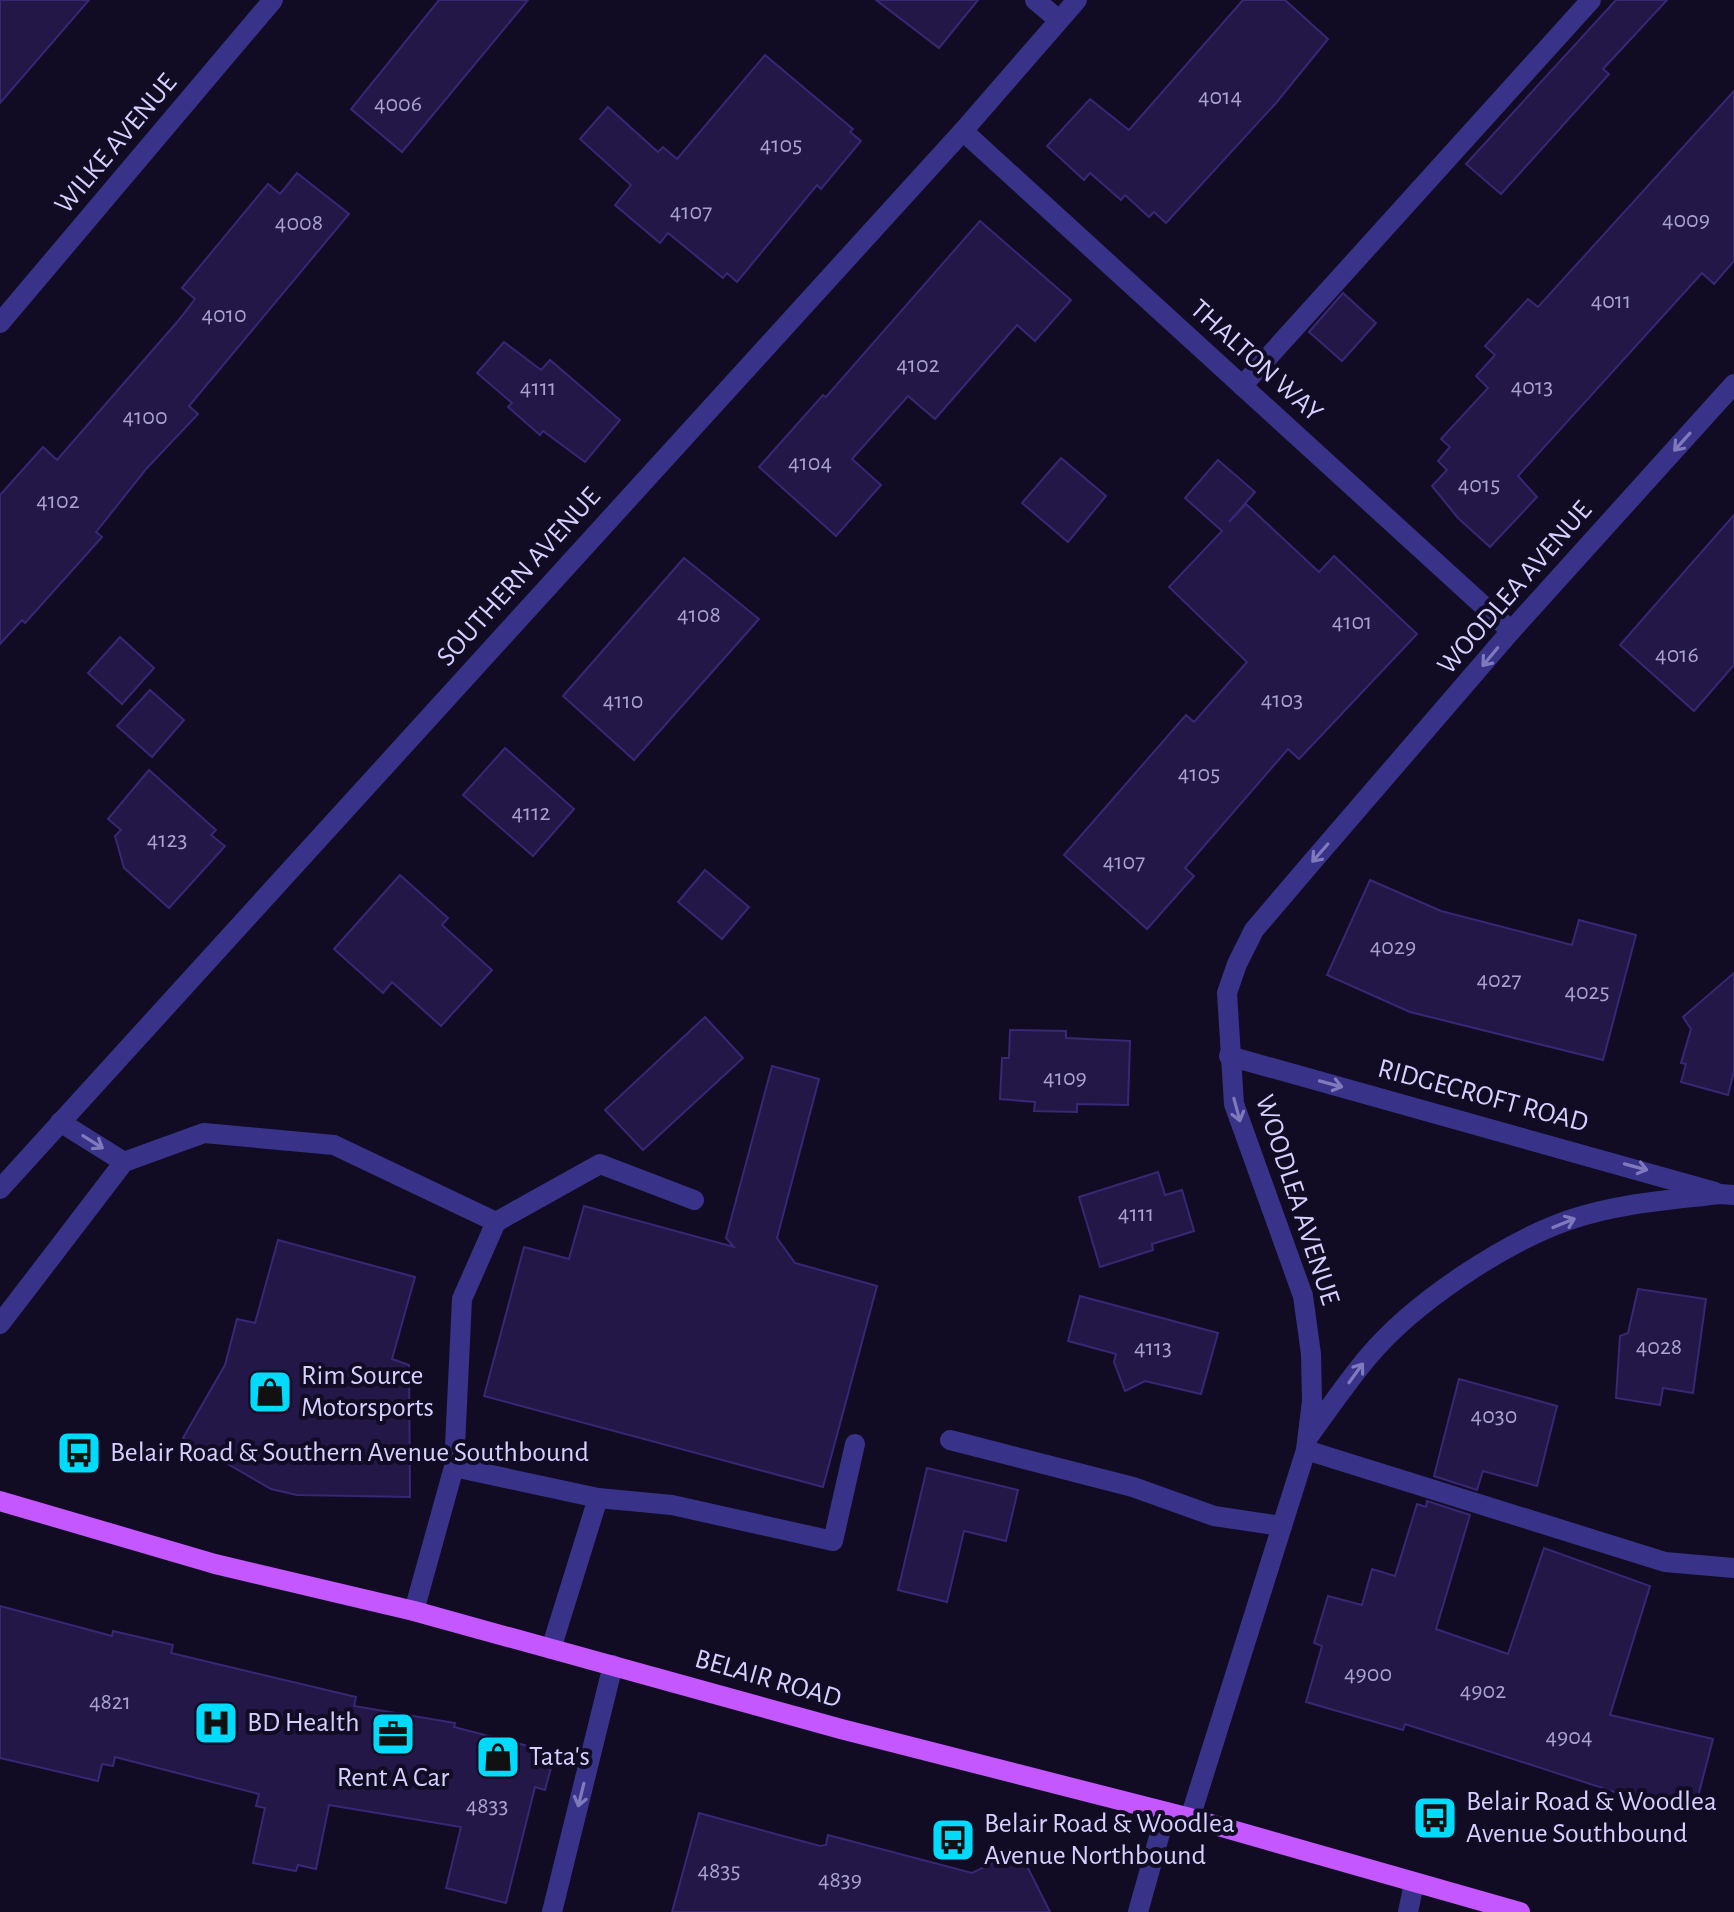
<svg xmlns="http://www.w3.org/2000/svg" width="1734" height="1912" font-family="'Alegreya Sans',sans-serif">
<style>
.building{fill:#221747;stroke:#382775;stroke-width:2}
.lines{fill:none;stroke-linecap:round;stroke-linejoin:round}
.service{stroke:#383388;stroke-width:20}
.minor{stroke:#383388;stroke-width:20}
.primary{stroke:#c457ff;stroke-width:20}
.oneway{stroke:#7f7abe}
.labels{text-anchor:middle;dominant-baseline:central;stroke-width:8;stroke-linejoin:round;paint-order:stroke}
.number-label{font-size:24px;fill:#a9a2d1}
.street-label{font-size:28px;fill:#d6d0ff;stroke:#110c24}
.poi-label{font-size:28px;fill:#d6d0ff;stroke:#110c24;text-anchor:start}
</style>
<rect width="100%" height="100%" fill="#110c24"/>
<g class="building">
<path d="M0,0H89L0,103Z"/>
<path d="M439,0H528L402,152L351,109Z"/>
<path d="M876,0H978L939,48Z"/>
<path d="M1243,0H1285L1328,39L1276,103L1166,223L1154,212L1149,217L1125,195L1121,200L1090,173L1084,180L1047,146L1090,99L1129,130Z"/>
<path d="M1616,0H1667L1603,69L1609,74L1501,194L1466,164Z"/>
<path d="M765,55L853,129L850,132L861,141L821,189L817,185L737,282L727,273L723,278L668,233L660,243L615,205L631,185L580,139L608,107L658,152L663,147L677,159Z"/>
<path d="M1734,91V261L1714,284L1702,273L1518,476L1537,497L1490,547L1458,518L1432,486L1447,470L1438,461L1450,447L1441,439L1488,388L1476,376L1495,355L1485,346L1528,299L1538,307Z"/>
<path d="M297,173L349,214L189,406L198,414L147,468L96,532L102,537L25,623L22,620L0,644V495L43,447L57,460L178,321L195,299L182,288L268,184L280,194Z"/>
<path d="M980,221L1071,300L1035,341L1017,325L935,419L908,396L852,459L881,485L836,536L759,467L823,395L826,397Z"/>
<path d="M1343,293L1376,323L1342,361L1309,332Z"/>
<path d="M504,342L541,370L550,360L620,420L585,462L543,431L540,435L508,407L512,403L477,373Z"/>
<path d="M1061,458L1106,496L1068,542L1022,503Z"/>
<path d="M1218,460L1255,492L1229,522L1246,504L1319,572L1334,556L1417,634L1299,759L1288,749L1185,868L1194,876L1147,929L1064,855L1186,715L1194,722L1247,662L1169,587L1222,531L1185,498Z"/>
<path d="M1734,515V665L1694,711L1620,645Z"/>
<path d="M684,558L759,619L634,760L563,696Z"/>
<path d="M120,637L154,668L122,704L88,673Z"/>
<path d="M150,690L184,720L152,757L117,726Z"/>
<path d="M505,748L574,809L533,856L463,795Z"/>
<path d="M149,770L216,830L211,835L225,846L169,908L124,868L115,836L121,830L108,819Z"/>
<path d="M705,870L749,907L722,939L678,902Z"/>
<path d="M400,875L448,918L442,925L492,970L441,1026L392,982L383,993L334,949Z"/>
<path d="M1370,880L1441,911L1572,945L1579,920L1636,935L1603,1060L1410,1012L1327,975Z"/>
<path d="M1734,973V1071L1728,1095L1681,1082L1686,1064L1681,1063L1691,1029L1683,1017Z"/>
<path d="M705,1017L743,1058L643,1150L605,1110Z"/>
<path d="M1010,1030L1066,1031V1038L1130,1041L1128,1105L1077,1104V1112L1034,1111L1035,1102L1000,1099L1002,1058H1009Z"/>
<path d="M772,1066L819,1079L777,1238L795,1263L877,1286L823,1487L484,1396L524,1247L569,1259L584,1206L734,1247L726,1238Z"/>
<path d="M1158,1172L1165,1195L1182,1190L1194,1231L1152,1244L1153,1250L1100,1267L1079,1197Z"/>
<path d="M278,1240L415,1277L392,1359L409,1365L410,1497L297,1495L271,1489L183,1438L225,1365L237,1319L255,1323Z"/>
<path d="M1638,1289L1706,1299L1693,1393L1663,1388L1660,1405L1616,1398L1620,1336L1628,1333Z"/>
<path d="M1080,1296L1218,1333L1201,1394L1145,1381L1125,1391L1114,1362L1116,1354L1068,1341Z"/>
<path d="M1459,1379L1557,1406L1537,1486L1483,1471L1477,1490L1434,1476Z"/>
<path d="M927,1468L1018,1490L1006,1541L964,1531L947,1602L898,1590Z"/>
<path d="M1427,1501L1470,1515L1436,1629L1508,1654L1544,1548L1650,1586L1610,1715L1713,1739L1695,1808L1668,1801V1805L1653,1801L1652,1804L1405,1724L1403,1730L1306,1702L1322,1646L1314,1643L1328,1596L1362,1605L1372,1569L1395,1576L1417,1504L1426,1507Z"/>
<path d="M0,1606L112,1636L113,1631L173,1645L171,1653L356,1697L354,1706L455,1723L454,1727L555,1753L545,1790L535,1787L506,1903L446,1888L461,1827L329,1805L316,1869L298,1865L296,1871L253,1863L265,1808L256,1806L259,1794L115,1757L113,1766L102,1764L98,1781L0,1758Z"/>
<path d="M699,1813L820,1846L826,1845L828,1835L972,1873L1007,1856L1024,1860L1050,1912H672Z"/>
</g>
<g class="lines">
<g class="service">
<path d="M1242,386L1591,0"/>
<path d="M60,1122L124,1162"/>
<path d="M0,1324L124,1162L204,1133L334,1145L496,1222"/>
<path d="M950,1440L1133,1487L1214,1516L1282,1526"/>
<path d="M1306,1450L1665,1562L1734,1568"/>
<path d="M454,1467L462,1299L496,1222L600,1164L694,1200"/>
<path d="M598,1498L672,1505L833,1541L855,1444"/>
<path d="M414,1611L454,1467L598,1498L551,1649"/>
<path d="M1408,1912L1414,1883"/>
</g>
<g class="minor">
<path d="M1035,0L1059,20"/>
<path d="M963,131L1511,631"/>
<path d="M0,323L273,0"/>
<path d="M1229,1056L1715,1192"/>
<path d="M0,1189L963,131L1077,0"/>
<path d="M1309,1436C1328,1410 1347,1382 1368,1357C1413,1303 1503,1243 1569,1220C1618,1203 1670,1200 1720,1194L1734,1195"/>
<path d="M1190,1818L1306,1450L1312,1401L1311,1354L1303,1296L1234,1104L1227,993L1237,964L1254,930L1312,862L1511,631L1734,384"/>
<path d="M552,1912L613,1665"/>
<path d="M1138,1912L1166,1812"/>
</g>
<path class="primary" d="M0,1501L215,1564L414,1611L841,1729L1190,1818L1520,1912"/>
</g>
<defs><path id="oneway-shaft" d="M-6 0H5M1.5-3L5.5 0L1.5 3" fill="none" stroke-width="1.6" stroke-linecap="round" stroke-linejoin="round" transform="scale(2)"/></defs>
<g class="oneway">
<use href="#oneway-shaft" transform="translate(1682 442) rotate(132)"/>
<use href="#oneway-shaft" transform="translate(1490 657) rotate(130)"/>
<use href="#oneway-shaft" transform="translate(1320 853) rotate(131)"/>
<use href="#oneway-shaft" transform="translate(1331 1084) rotate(15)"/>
<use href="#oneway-shaft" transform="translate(1237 1110) rotate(75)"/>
<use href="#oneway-shaft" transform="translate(93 1142) rotate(32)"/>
<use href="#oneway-shaft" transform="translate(1636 1167) rotate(15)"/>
<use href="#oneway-shaft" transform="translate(1564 1223) rotate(-22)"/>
<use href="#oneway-shaft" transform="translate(1356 1373) rotate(-54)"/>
<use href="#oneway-shaft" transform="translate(581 1795) rotate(104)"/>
</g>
<defs>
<g id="shop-square" transform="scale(2.3)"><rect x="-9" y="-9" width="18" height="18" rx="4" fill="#00dbfb" stroke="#110c24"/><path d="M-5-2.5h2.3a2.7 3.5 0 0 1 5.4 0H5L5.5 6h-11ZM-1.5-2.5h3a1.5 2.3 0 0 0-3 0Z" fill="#111"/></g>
<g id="bus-square" transform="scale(2.3)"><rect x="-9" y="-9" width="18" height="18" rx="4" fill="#00dbfb" stroke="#110c24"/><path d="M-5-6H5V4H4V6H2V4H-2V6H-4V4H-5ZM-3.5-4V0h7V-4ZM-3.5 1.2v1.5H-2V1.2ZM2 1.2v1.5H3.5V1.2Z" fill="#111"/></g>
<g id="hospital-square" transform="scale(2.3)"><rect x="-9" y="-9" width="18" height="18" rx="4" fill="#00dbfb" stroke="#110c24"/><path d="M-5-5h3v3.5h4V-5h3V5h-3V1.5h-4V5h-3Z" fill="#111"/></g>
<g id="office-square" transform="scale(2.3)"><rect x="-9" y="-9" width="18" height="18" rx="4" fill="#00dbfb" stroke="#110c24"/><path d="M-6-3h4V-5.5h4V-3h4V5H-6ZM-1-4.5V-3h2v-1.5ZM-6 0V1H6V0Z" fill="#111"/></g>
</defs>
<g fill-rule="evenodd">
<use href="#shop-square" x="270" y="1392"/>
<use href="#bus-square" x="79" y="1453"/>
<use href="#hospital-square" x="216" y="1723"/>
<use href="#office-square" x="393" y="1734"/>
<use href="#shop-square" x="498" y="1757"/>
<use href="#bus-square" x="1435" y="1818"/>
<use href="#bus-square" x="953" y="1840"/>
</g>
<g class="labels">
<g class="number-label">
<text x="1220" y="97">4014</text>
<text x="398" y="104">4006</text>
<text x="781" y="145">4105</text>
<text x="691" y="212">4107</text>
<text x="1686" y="220">4009</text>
<text x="299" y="223">4008</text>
<text x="1611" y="301">4011</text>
<text x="224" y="315">4010</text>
<text x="918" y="365">4102</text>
<text x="1532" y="387">4013</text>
<text x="538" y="388">4111</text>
<text x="145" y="417">4100</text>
<text x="810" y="463">4104</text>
<text x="1479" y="485">4015</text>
<text x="58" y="501">4102</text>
<text x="699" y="615">4108</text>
<text x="1352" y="622">4101</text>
<text x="1677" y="655">4016</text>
<text x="1282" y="700">4103</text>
<text x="623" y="701">4110</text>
<text x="1199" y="774">4105</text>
<text x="531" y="813">4112</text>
<text x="167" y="840">4123</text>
<text x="1124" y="862">4107</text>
<text x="1393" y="947">4029</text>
<text x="1499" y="980">4027</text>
<text x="1587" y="992">4025</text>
<text x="1065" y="1078">4109</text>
<text x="1136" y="1214">4111</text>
<text x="1659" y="1347">4028</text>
<text x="1153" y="1348">4113</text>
<text x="1494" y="1416">4030</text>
<text x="1368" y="1674">4900</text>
<text x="1483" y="1691">4902</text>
<text x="110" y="1702">4821</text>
<text x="1569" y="1737">4904</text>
<text x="487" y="1806">4833</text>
<text x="719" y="1871">4835</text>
<text x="840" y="1880">4839</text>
</g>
<g class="street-label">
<text transform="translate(116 144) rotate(-50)">WILKE AVENUE</text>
<text transform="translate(1256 361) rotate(42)">THALTON WAY</text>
<text transform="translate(519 577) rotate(-48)">SOUTHERN AVENUE</text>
<text transform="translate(1515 588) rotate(-49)">WOODLEA AVENUE</text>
<text transform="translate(1483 1096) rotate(15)">RIDGECROFT ROAD</text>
<text transform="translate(1297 1200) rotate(72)">WOODLEA AVENUE</text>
<text transform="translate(768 1679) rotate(16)">BELAIR ROAD</text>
</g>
<g class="poi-label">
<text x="301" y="1376">Rim Source<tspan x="301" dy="32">Motorsports</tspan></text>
<text x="110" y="1453">Belair Road &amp; Southern Avenue Southbound</text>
<text x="247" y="1723">BD Health</text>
<text x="529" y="1757">Tata's</text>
<text x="393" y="1778" text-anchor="middle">Rent A Car</text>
<text x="1466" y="1802">Belair Road &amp; Woodlea<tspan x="1466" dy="32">Avenue Southbound</tspan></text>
<text x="984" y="1824">Belair Road &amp; Woodlea<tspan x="984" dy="32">Avenue Northbound</tspan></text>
</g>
</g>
</svg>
